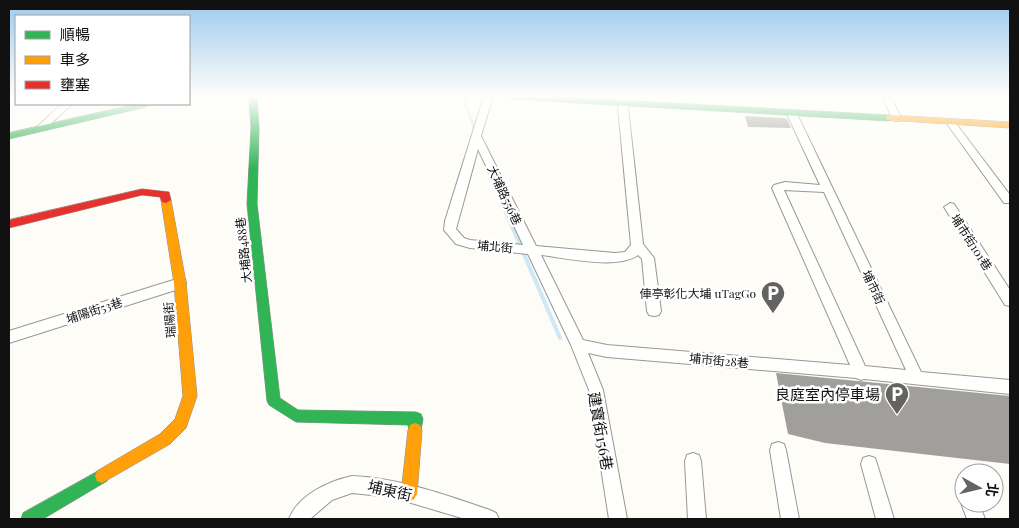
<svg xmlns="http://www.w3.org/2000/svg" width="1019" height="528" font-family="'Playfair Display','Noto Sans TC',serif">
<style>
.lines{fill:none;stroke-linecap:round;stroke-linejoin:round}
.stream-far1{stroke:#cde8f7;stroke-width:3}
.stream{stroke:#cde8f7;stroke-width:4}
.building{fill:#a19f9c}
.street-casing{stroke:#979795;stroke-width:2}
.fast-casing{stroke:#8e8d8b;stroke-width:1}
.slow-casing{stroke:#8e8d8b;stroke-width:1}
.jam-casing{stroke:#8e8d8b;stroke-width:1}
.street{fill:#fffffe;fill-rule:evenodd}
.fast{fill:#30b455;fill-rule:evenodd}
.slow{fill:#ff9f0a;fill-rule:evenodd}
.jam{fill:#e5322d;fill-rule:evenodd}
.labels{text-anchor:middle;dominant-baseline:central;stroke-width:5;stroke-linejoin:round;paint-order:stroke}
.street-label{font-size:12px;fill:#111;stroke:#fff}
.poi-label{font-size:12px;fill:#111;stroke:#fff;text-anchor:end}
.near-poi-label{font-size:15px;fill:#111;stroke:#fff;text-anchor:end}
.near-street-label{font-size:15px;fill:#111;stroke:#fff}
</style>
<rect width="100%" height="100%" fill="#fdfcf7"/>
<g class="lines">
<g class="stream-far1">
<path d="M463,96L475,131"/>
<path d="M486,164L506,211"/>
</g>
<path class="stream" d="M505,210L560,338"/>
</g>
<g class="building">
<path d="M745,116L784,118L787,119L791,128L748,127Z"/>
<path d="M776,373L1010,396V464L825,443L788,434Z"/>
</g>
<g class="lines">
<g class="street-casing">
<g id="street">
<path d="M484,96H493L481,136L536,246L615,253L625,252L631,245L618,107L620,96H629L628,107L643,244L654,258L661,311L659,315L654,316L649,315L647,311L642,259L638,255C618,270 566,258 541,255L583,340L607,345L850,365L772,188L774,185L785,182L820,185L786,112L791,109L796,112L921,372L1010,380V394L864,379L861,380L856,378L607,357L588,353L603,390L627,519H609L589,390L571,345L528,254L470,248L456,244L444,230L445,221ZM478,149L523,245L470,240L464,238L456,229ZM784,190L824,192L906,370L865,366Z"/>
<path d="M882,96H890L902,119L900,121H894Z"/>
<path d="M62,104H72L44,130H38V126Z"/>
<path d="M951,120L954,121L1010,195V203H1004L948,125V121Z"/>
<path d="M950,203L954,204L1010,290V306L1005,305L944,207Z"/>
<path d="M180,278L185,279L186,283L185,287L9,343V331Z"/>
<path d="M778,442L784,444L786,450L799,519H781L770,450L772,444Z"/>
<path d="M693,453L699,455L701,461L706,519H688L685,461L687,455Z"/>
<path d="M869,456L875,458L877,464L894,519H876L861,464L863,458Z"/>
<path d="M352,476C400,478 445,495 490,510L496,513L499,519H465L391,497L352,493L332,500L310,519H289C298,495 329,481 352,476Z"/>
<path d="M964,497V503H979L985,519H967L961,503Z"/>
</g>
</g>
<g class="fast-casing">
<g id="fast">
<path d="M249,96H257L259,128L257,204L280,398L298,410L416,412L421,414L423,419L420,435L415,437L410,435L408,425L296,422L269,405L267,401L247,204L251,128Z"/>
<path d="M505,96H545L889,115L893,118L889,121L509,99Z"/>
<path d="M136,104H150L146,107L9,139V133Z"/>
<path d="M102,469L107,471L109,476L107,481L43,519H21L23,513Z"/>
</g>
</g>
<g class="slow-casing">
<g id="slow">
<path d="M889,115L1010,122V128L886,120V116Z"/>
<path d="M166,197L171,200L186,283L197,396L186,428L170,444L102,483L97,481L95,476L97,471L160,434L175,419L183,396L174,283L161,200Z"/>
<path d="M415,423L420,425L422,430L417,494L414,499L409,502L404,499L401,494L408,430L410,425Z"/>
</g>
</g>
<g class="jam-casing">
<path id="jam" d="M142,189L169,192L171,200L166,203L162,202L160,197L142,195L9,228V220Z"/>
</g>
<use href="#street" class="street"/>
<use href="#fast" class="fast"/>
<use href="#slow" class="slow"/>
<use href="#jam" class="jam"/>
</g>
<linearGradient id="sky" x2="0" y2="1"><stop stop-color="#9dc9ee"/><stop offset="0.57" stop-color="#fefefb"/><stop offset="1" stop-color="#fefefb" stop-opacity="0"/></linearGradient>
<rect width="1019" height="169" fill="url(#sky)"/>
<defs>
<g id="parking-pin" transform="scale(1.25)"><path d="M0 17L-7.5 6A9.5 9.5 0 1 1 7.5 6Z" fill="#646362" stroke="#fff"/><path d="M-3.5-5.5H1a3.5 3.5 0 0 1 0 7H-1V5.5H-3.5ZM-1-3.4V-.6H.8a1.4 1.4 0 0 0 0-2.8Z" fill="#fff"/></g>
</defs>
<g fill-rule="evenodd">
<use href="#parking-pin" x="773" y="293"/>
<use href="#parking-pin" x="897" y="394"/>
</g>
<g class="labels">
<g class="street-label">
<text transform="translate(505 195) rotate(65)">大埔路556巷</text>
<text transform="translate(972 242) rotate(57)">埔市街101巷</text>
<text transform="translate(495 246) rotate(5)">埔北街</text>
<text transform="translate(243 250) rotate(-96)">大埔路488巷</text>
<text transform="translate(874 287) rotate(65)">埔市街</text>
<text transform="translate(94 310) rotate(-18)">埔陽街53巷</text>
<text transform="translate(169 320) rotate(-95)">瑞陽街</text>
<text transform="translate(719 360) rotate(5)">埔市街28巷</text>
</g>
<g class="poi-label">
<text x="756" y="293">俥亭彰化大埔 uTagGo</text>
</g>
<g class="near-poi-label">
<text x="880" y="394">良庭室內停車場</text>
</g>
<g class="near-street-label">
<text transform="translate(601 431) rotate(80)">建寶街156巷</text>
<text transform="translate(390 490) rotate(13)">埔東街</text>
</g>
</g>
<rect width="1019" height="528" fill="none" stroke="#111111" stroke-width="20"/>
<rect x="15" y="15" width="175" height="90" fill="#ffffff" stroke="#a0a0a0"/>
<rect x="25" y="31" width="25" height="8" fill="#30b455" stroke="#a0a0a0"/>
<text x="60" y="40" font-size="15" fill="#111111">順暢</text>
<rect x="25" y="56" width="25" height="8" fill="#ff9f0a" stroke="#a0a0a0"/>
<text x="60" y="65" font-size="15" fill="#111111">車多</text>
<rect x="25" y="81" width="25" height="8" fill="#e5322d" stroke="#a0a0a0"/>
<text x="60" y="90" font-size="15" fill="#111111">壅塞</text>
<g transform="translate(979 488) rotate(98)"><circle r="24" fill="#ffffff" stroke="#a0a0a0"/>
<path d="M0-4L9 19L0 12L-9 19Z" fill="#646362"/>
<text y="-8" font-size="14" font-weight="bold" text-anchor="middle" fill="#111111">北</text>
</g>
</svg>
